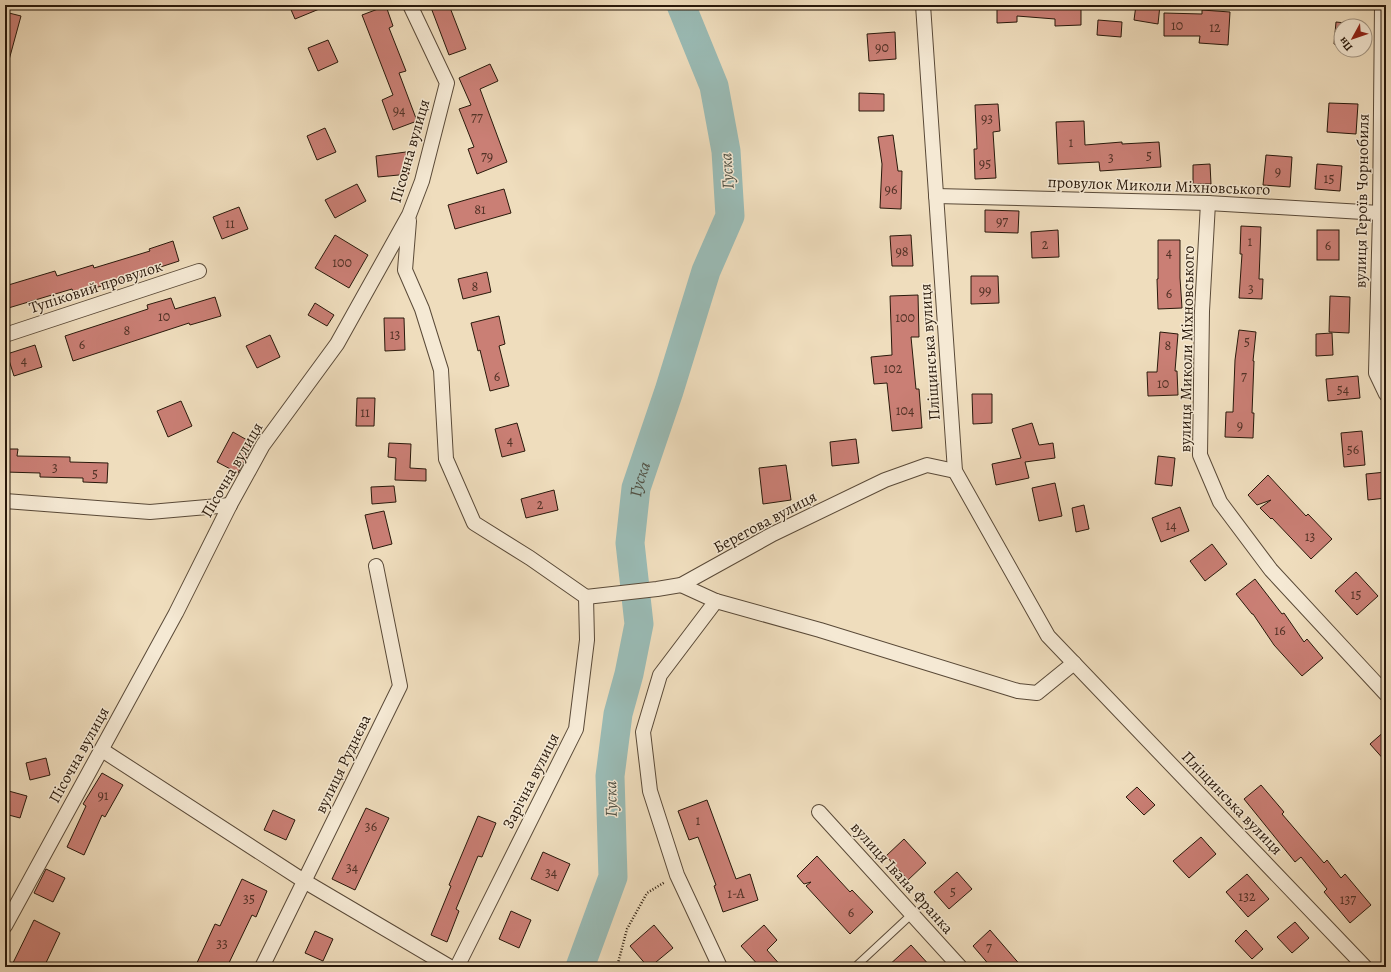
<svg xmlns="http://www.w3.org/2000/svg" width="1391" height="972" font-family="Alegreya,serif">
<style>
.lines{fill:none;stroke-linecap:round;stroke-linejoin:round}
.river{stroke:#9abbb5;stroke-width:29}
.building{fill:#ca7f75;stroke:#29190b}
.lane-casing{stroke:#5a4a38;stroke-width:9}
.street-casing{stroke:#5a4a38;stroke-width:16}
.path{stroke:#29190b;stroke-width:2.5;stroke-dasharray:1 2;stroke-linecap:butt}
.lane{stroke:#f5e9d4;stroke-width:7}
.street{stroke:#f5e9d4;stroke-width:14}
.labels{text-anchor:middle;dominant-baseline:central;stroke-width:3;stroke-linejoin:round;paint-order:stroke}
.number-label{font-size:14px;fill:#513226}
.street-label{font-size:16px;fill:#29190b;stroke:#f5e9d4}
.water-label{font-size:17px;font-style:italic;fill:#515246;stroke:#f5e9d4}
</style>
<rect width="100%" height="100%" fill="#efddbd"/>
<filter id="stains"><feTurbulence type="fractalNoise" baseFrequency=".005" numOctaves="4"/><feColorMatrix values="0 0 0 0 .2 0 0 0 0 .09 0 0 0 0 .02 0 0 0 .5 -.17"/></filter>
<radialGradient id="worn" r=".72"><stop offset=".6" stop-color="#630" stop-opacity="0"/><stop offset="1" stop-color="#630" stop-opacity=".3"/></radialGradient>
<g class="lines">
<path class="river" id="s1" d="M580,967L613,877L610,776L618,714L629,674L639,624L630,543L636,488L669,391L706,271L730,216L726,151L714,86L681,5"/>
</g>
<g class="building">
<path d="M289,5H329L295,19Z"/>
<path d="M430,5H449L466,49L449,55Z"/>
<path d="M997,5L1081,6V25L1055,26V19L1017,16V22L997,23Z"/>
<path d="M1136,5H1160L1158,24L1134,20Z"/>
<path d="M386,6L393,26L389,28L406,71L399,73L417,121L393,130L382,100L393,95L362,15Z"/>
<path d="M1202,10L1230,12L1228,45L1199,43L1200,36H1164V13L1202,14Z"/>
<path d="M5,12L21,16L9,60L5,59Z"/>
<path d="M1098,20L1122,22L1121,37L1097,35Z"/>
<path d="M1336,22L1365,25V28V26H1341V45L1334,44Z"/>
<path d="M895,32L896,59L869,61L867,34Z"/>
<path d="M328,40L338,62L318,71L308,48Z"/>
<path d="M490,64L498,81L480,89L507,162L477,174L468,149L474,147L459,109L471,105L459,78Z"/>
<path d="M859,93L884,94V111H859Z"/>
<path d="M1329,103L1358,104L1356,134L1327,132Z"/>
<path d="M998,104L1000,131L993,132L996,178L975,179L974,149H977L975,105Z"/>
<path d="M1084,121L1085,145L1122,142V144L1159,142L1161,167L1100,171L1099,162L1058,164L1056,122Z"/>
<path d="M325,128L336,152L317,160L307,136Z"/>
<path d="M893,135L898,171H902L901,209L880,208L882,164L878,137Z"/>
<path d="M406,152L409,174L378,177L376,156Z"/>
<path d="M1266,155L1292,157L1290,187L1263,185Z"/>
<path d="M1210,164L1211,184H1193V165Z"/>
<path d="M1317,164L1342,166L1340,191L1315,189Z"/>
<path d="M357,184L366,201L335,218L325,200Z"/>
<path d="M504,189L511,213L455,229L448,205Z"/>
<path d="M239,207L248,229L222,239L213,217Z"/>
<path d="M985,210L1019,211L1018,233L985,232Z"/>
<path d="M1241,226L1261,227L1259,279H1263L1262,299L1239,298L1242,254H1240Z"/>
<path d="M1058,230L1059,257L1032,258L1031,232Z"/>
<rect x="1317" y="230" width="22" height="30"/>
<path d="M335,235L368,255L349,288L315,268Z"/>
<path d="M911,235L913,266H892L890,236Z"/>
<path d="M1158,240H1180V278L1182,308L1158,309L1157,279H1158Z"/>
<path d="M173,241L179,261L142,273V275L119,282V281L74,294L72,289L5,309V286L55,271L57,276L93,265L94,268L150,251L149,249Z"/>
<path d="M487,272L491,292L463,299L458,279Z"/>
<path d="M971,276H998L999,303L971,304Z"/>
<path d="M918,295L919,337H911L916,389H919L922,428L892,431L887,383L874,384L871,357L892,355L890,296Z"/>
<path d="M1330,296L1350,297L1349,333L1329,332Z"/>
<path d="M215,297L221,316L190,325L189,323L73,361L65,336L148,309L147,305L171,298L175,309Z"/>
<path d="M315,303L334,315L327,326L308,315Z"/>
<path d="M499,316L505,344L499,346L509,386L490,391L480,350L478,351L471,323Z"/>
<path d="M384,318H404L405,350L385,351Z"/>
<path d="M1239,330L1256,332L1253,361H1254L1252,413H1254L1253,438L1225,437L1226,412H1233L1235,360Z"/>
<path d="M1160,332L1178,334L1175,371H1177L1178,395L1148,396L1147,372H1157Z"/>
<path d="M1332,333L1333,355L1316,356V334Z"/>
<path d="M270,335L280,357L257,368L246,346Z"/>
<path d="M35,345L42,367L14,376L7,354Z"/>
<path d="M1358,376L1360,398L1328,401L1326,379Z"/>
<path d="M972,394H992V423L973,424Z"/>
<path d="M357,398H375L374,426H356Z"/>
<path d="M181,401L192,426L168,437L157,411Z"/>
<path d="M517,423L525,451L502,457L495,429Z"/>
<path d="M1032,423L1039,445L1053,443L1055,458L1025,462L1029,478L996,485L992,464L1021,458L1012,429Z"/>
<path d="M1362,431L1365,465L1344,467L1341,433Z"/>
<path d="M233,432L254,444L238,473L217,462Z"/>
<path d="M856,439L859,463L832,466L830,442Z"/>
<path d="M389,443L411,444L410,468L426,469V481L395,480L396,458L388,457Z"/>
<path d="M5,449H18L17,456L70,457V462L108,463L107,483L83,482V478L40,477V473L5,472Z"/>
<path d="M1158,456L1175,458L1172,486L1155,484Z"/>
<path d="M786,465L791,500L763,504L759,468Z"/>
<path d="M1386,472V498L1368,500L1366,474Z"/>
<path d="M1268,475L1306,516L1308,514L1332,539L1311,559L1272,518L1271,519L1260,508L1271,500L1257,505L1248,495Z"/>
<path d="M1055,483L1062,516L1039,521L1032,488Z"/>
<path d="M394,486L396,502L372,504L371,487Z"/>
<path d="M554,490L558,510L526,518L521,499Z"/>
<path d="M1084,505L1089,529L1076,532L1072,508Z"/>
<path d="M1180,507L1189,531L1161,542L1152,518Z"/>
<path d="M384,511L392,544L373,549L365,515Z"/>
<path d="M1212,544L1227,564L1205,581L1190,561Z"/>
<path d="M1356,572L1378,596L1357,615L1335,591Z"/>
<path d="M1255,579L1282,614L1284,613L1304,642L1307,639L1323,658L1302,676L1274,645L1253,614H1252L1236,594Z"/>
<path d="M1386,730V762L1370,744Z"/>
<path d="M46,758L50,775L30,780L26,763Z"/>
<path d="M102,773L123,785L105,817L102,815L84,855L67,847L86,806L83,804Z"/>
<path d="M1261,785L1284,812L1282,814L1324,863L1327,860L1341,878L1345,874L1371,905L1350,923L1324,892L1327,889L1301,857L1295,862L1244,799Z"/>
<path d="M1137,787L1155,805L1144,815L1126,797Z"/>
<path d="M5,790L27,796L20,818L5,814Z"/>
<path d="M707,800L736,879L750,874L758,900L723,912L714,886L716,885L698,837L689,840L678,811Z"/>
<path d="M366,808L389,818L355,890L332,879Z"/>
<path d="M273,810L295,820L286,840L264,830Z"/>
<path d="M478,816L496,823L482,857L478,856L456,909L459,911L447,942L431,935L451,886L449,885Z"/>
<path d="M1201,837L1216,854L1189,878L1173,861Z"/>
<path d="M904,839L926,863L908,880L886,856Z"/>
<path d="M543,852L570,864L558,891L531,879Z"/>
<path d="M817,856L850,892L852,890L873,912L850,934L806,886L811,882L804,884L797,876Z"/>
<path d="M46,869L65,878L53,902L34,893Z"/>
<path d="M957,872L972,889L949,909L934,892Z"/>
<path d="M1247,874L1269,899L1248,917L1226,892Z"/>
<path d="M242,879L267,891L256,917L252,915L227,967H195L215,924L220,926Z"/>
<path d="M511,911L531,920L519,948L499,939Z"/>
<path d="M34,920L60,933L44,967H11Z"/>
<path d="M1295,922L1309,938L1292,953L1277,937Z"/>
<path d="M654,925L673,948L650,967H648L630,946Z"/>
<path d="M764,925L777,940L767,950L782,967H760L741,946Z"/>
<path d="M990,930L1022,967H991L973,946Z"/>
<path d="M1246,930L1263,949L1252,959L1235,941Z"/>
<path d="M315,931L333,939L323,961L305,953Z"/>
<path d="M911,945L931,967H887Z"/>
</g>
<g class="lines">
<g class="lane-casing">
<path id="lane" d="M855,967L912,914"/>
</g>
<g class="street-casing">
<g id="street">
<path d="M923,5L955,471L1048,636L1365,967"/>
<path d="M1382,5L1380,213L1376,373L1386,394"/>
<path d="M936,196L1208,203L1380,213"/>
<path d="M1208,203L1202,311L1200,455L1220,502L1271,570L1386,694"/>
<path d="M409,221L405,270L422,309L441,370L446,459L474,523L530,558L586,597"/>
<path d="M5,335L199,271"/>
<path d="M5,501L150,512L230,505"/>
<path d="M681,585L716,601L820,630L1018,691L1037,693L1074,663"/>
<path d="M586,597L657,589L681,585L773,534L885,480L927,465L955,471"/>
<path d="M716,601L660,675L643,732L650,791L677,875L720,967"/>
<path d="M102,750L304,881L450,967"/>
<path d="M819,812L960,967"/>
<path d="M5,926L176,613L230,505L263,445L337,344L409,215L422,181L447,83L410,5"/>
<path d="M262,967L400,686L376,566"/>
<path d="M457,967L576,729L587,640L586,597"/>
</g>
</g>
<path class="path" d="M617,967L627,929L647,893L665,882"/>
<use href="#lane" class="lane"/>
<use href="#street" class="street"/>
</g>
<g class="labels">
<g class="number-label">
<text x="1177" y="25">10</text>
<text x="1215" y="27">12</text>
<text x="882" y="47">90</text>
<text x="399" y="110">94</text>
<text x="477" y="117">77</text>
<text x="987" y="118">93</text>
<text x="1071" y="142">1</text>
<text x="1149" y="155">5</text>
<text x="487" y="156">79</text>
<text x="1111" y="157">3</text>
<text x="985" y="163">95</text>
<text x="1278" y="171">9</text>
<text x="1329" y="178">15</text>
<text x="891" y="189">96</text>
<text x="480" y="209">81</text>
<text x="1002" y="221">97</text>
<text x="230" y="223">11</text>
<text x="1250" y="241">1</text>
<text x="1045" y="244">2</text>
<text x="1328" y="245">6</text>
<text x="902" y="251">98</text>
<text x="1169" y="252">4</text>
<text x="342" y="262">100</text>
<text x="475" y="286">8</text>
<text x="1251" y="288">3</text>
<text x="985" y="290">99</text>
<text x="1169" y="293">6</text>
<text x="164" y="316">10</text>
<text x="905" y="317">100</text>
<text x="127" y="330">8</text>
<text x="395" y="334">13</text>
<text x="1247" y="341">5</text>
<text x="82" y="344">6</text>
<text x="1168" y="345">8</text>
<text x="24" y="360">4</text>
<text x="893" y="368">102</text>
<text x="497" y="376">6</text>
<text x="1244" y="376">7</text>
<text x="1163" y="383">10</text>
<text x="1343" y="389">54</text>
<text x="905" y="410">104</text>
<text x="365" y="412">11</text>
<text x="1240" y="425">9</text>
<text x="510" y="440">4</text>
<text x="1353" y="449">56</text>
<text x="55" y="467">3</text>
<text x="95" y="473">5</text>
<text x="540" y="504">2</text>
<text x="1171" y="525">14</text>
<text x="1310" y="536">13</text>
<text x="1356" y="594">15</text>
<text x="1280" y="630">16</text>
<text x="103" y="795">91</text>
<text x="698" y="820">1</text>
<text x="371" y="826">36</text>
<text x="352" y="867">34</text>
<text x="551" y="872">34</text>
<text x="953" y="891">5</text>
<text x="736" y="893">1-А</text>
<text x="1247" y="896">132</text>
<text x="249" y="898">35</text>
<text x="1348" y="899">137</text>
<text x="851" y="912">6</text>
<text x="222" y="943">33</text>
<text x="989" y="947">7</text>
</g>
<g class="street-label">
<text transform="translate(410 151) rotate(-74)">Пісочна вулиця</text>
<text transform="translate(1159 186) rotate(2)">провулок Миколи Міхновського</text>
<text transform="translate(1362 201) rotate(-89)">вулиця Героїв Чорнобиля</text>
<text transform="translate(96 287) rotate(-18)">Тупіковий провулок</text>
<text transform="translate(1187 349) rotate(-89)">вулиця Миколи Міхновського</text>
<text transform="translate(930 352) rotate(-94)">Пліщинська вулиця</text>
<text transform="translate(232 470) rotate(-60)">Пісочна вулиця</text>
<text transform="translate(765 522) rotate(-28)">Берегова вулиця</text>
<text transform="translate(79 755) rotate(-61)">Пісочна вулиця</text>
<text transform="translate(343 764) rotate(-64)">вулиця Руднєва</text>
<text transform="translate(531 781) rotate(-63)">Зарічна вулиця</text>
<text transform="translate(1232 803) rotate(46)">Пліщинська вулиця</text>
<text transform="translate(902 878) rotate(48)">вулиця Івана Франка</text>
</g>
<g class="water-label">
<text transform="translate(727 171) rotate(-94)">Гуска</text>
<text stroke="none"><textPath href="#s1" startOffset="498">Гуска</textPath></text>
<text transform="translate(611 799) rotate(-91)">Гуска</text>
</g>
</g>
<rect width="1391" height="972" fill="none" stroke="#efddbd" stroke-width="20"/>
<rect x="6" y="6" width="1379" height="960" fill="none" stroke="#29190b" stroke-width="2"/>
<rect x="10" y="10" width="1371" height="952" fill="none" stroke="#29190b"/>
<g transform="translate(1353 38) rotate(230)"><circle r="19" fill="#f5e9d4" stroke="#a39684"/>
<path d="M0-3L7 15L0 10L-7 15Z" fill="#8f2418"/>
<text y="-6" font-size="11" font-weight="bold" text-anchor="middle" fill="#29190b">Пн</text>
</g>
<rect width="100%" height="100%" filter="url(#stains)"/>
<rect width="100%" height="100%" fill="url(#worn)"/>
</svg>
